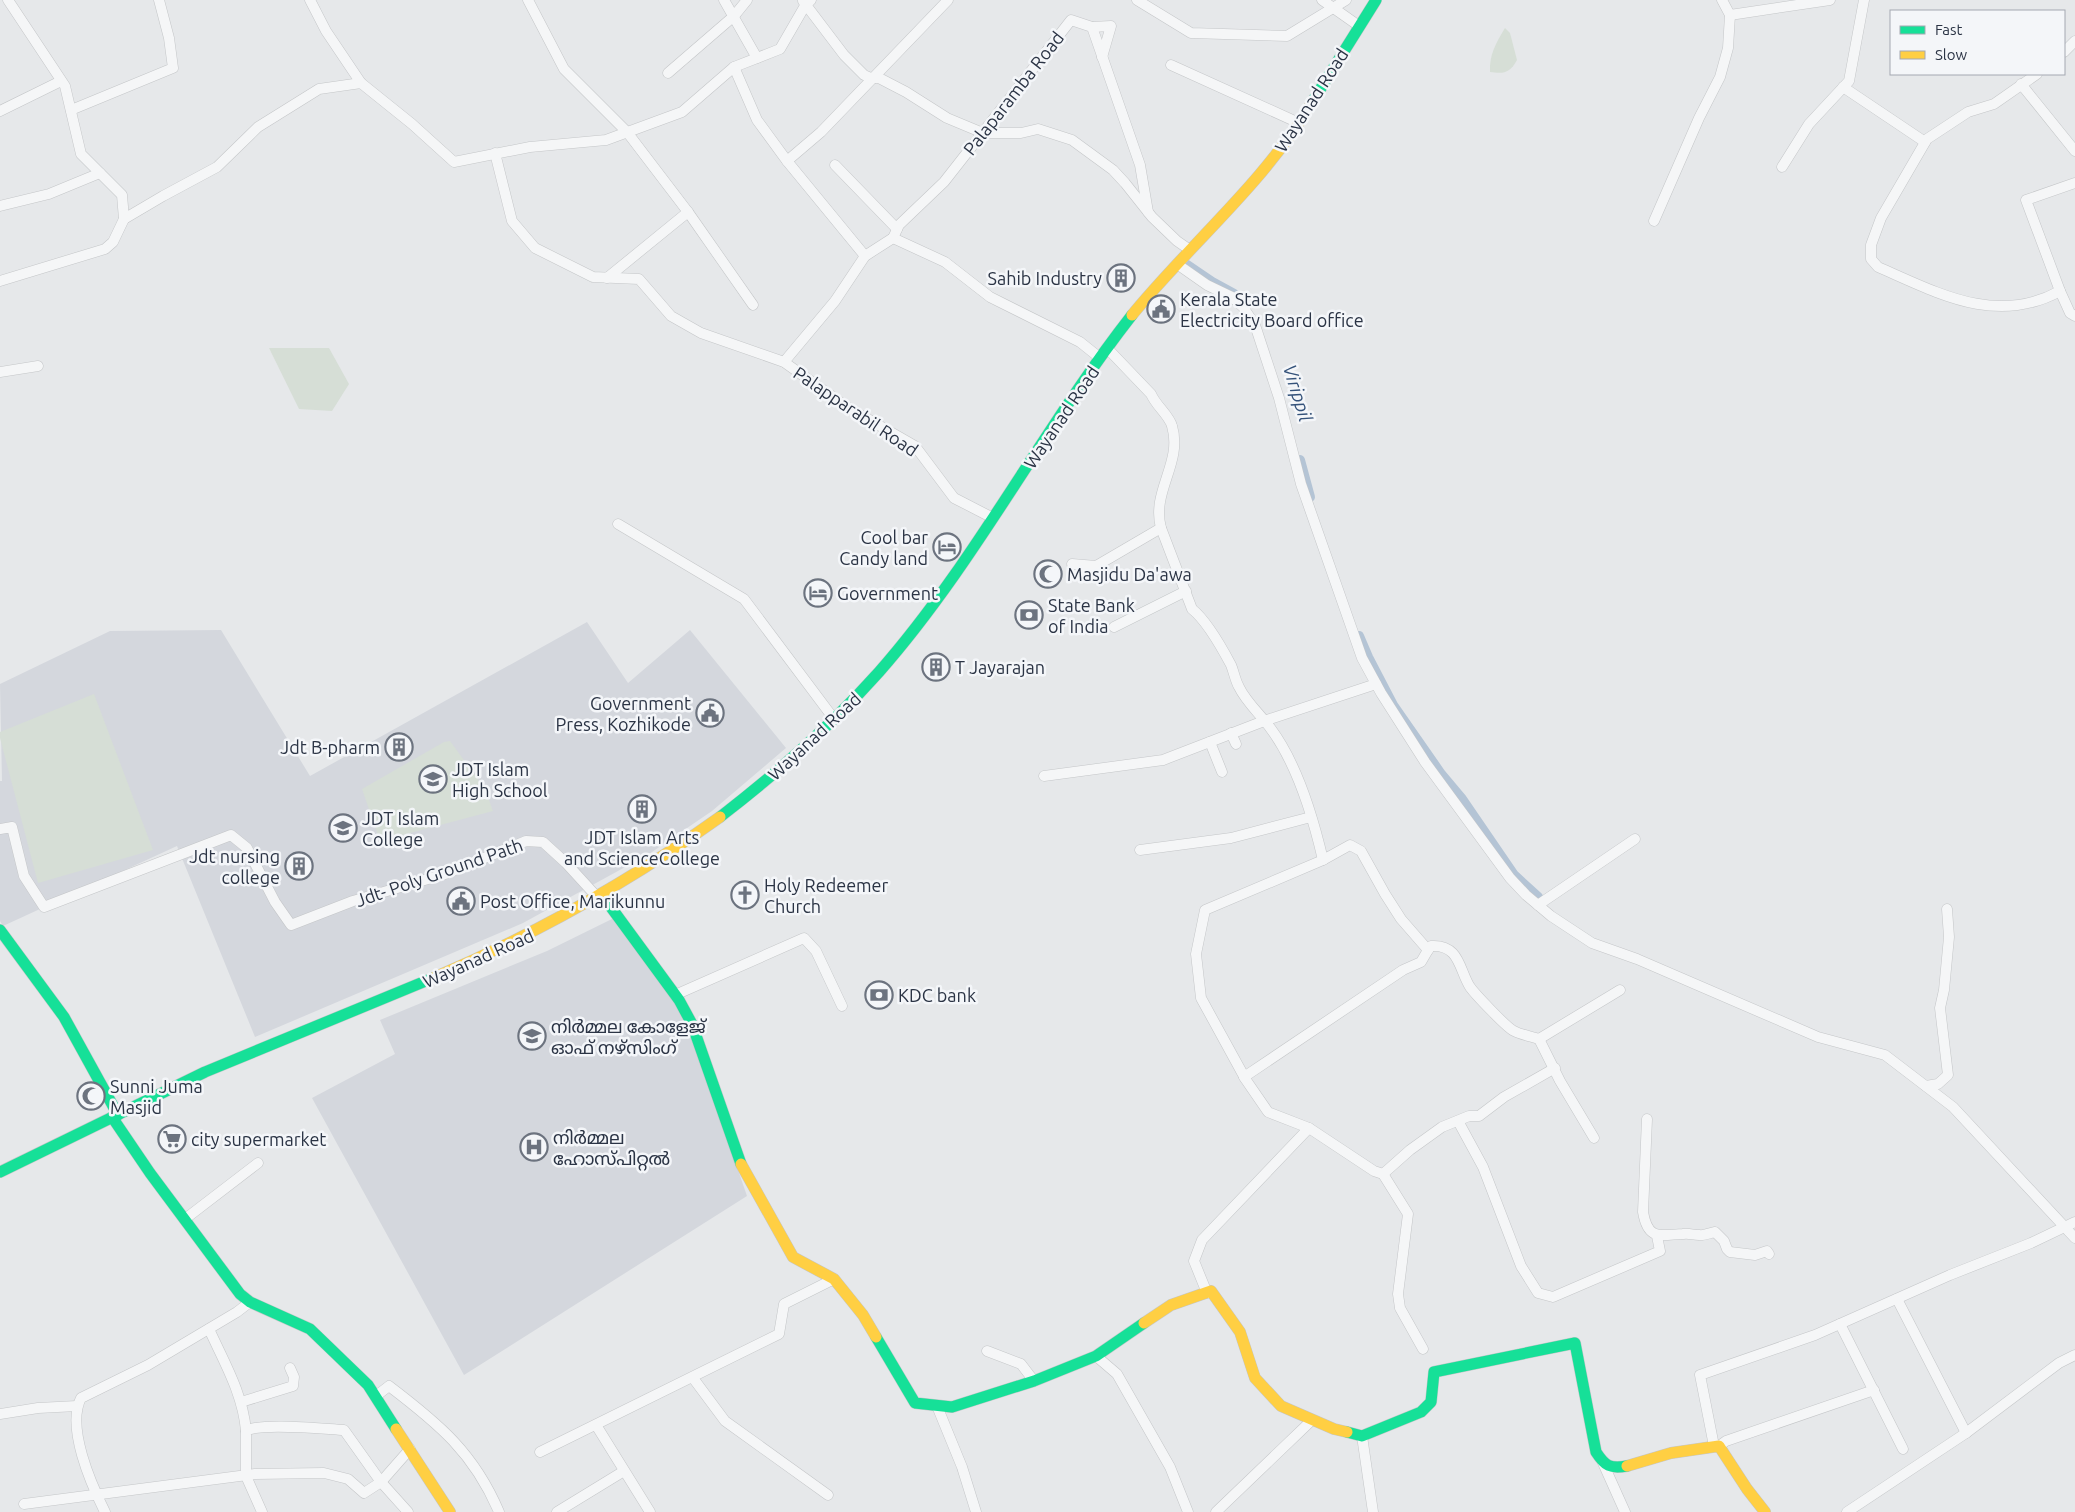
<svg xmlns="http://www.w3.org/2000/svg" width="2075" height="1512" font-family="Ubuntu,'Noto Sans Malayalam',sans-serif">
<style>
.built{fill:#d4d7dd}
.green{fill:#d6ded6}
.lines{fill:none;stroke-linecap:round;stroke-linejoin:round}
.canal{stroke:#b4c4d5;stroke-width:10}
.street-casing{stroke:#c4c6c8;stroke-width:11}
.fast-casing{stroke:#c4c6c8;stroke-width:12}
.slow-casing{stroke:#c4c6c8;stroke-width:12}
.street{stroke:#f5f6f7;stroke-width:10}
.fast{stroke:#16e098;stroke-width:11}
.slow{stroke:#ffcf43;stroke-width:11}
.labels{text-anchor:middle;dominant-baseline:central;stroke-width:5;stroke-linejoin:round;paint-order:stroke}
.street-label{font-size:18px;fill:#2b3445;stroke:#f4f6f9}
.poi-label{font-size:18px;fill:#2b3445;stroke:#f4f6f9;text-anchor:start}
.water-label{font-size:19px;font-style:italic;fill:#34527a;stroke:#f4f6f9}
</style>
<rect width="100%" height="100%" fill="#e6e8ea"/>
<g class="built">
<path d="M587,622L628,683L690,630L786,748L712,811L649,854L523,923L255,1037L177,846L3,926L0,921V781H2L0,684L110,631L221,630L310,776Z"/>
<path d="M614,918L685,1017L747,1196L464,1375L312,1098L395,1054L380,1020L547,951Z"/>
</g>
<g class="green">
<path d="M1505,28L1510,33L1517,60C1510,73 1504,74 1490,72C1489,55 1496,43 1505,28Z"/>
<path d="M269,348H329L349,384L332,411L299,409Z"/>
<path d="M94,694L153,850L38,883L0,738V732Z"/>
<path d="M450,741L485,789L493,811L380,841L362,789L444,742Z"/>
</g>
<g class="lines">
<g class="canal">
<path d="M1184,263L1212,282L1234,294"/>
<path d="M1300,460L1310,497"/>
<path d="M1359,636L1368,657L1393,705L1441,774L1462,799L1514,875L1538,897"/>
</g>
<g class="street-casing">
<g id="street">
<path d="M8,0L65,86L81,154L122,195L124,219L163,196L217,167L258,127L319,89L361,83"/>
<path d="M310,0L326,31L361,83L412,124L454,162L530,147L606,140L682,112L734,67L780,49L806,4L811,0"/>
<path d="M528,0L564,69L627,132L688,212L753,305"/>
<path d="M724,0L757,58"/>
<path d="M1137,0L1191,33L1287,36L1346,0"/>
<path d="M1322,0L1359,26"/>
<path d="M803,1L844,55L864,75L871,78H879L906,92L947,118L983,133H1021L1038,129L1072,140L1113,170L1125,183L1152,217L1177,241L1190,250"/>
<path d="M1730,15L1830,0"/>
<path d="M1092,27L1111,26L1102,57"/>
<path d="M2064,52L2075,41"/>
<path d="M1171,65L1299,123"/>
<path d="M734,67L757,120L787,161L865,256"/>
<path d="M668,73L734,16L747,0"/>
<path d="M2037,74L1994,104L1968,112L1927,139L1881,218L1871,245V259L1878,267C1938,293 1996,326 2060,291L2026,200L2075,183"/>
<path d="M2021,84L2075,151"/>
<path d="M1843,87L1925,142"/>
<path d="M71,110L173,68L169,38L159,0"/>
<path d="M0,111L61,81"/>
<path d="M495,153L512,221L535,248L593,277L639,279L671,316L701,333L784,362L847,407L915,446L954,498L993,518"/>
<path d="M787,161L821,132L948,0"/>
<path d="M835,165L897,229"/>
<path d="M1782,167L1809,124L1849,81L1864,0"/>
<path d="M0,206L49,194L100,173"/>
<path d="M1654,221L1699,118L1720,77L1728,48L1730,15L1722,0"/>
<path d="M893,238L899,225L944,182L1071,20L1092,27L1140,165L1148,212"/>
<path d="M893,238L945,262L990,297L1080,342L1100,358"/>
<path d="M1177,264L1207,285L1232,297L1243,307L1255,325L1279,398L1301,484L1362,658L1381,693L1425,762L1510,878L1526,895L1551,916L1592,943L1637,959L1818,1037L1885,1055L1953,1107L2075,1238"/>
<path d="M607,278L688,212"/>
<path d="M0,281L105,249L113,242L124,219"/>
<path d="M2060,291L2070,313L2075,316"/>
<path d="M1107,348L1151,394C1156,406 1169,415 1172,426C1183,463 1151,491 1161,528L1192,609C1207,621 1222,648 1231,665C1234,672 1235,680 1239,687C1246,702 1261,715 1271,729C1297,764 1313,817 1323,860L1350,845L1361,851L1385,894L1401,919L1428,950L1421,962L1403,970L1244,1077"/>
<path d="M784,362L835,301L865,256L893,238"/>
<path d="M0,372L38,366"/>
<path d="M618,524L744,599L834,719"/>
<path d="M1072,564L1096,566L1161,528"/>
<path d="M1114,627L1186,591"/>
<path d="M1231,733L1236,744"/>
<path d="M1210,742L1222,772"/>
<path d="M1044,776L1163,760L1264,721L1376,684"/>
<path d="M0,829L12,827L24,876L44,907L231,835L247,848L275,902L291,925L353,901L445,874L526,841L543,842L566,863L598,898"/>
<path d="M1140,850L1231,838L1311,817"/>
<path d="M1323,860L1205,910L1196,954L1201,998L1246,1080L1268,1112L1309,1128L1374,1171L1383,1174L1408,1214L1398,1294L1400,1308L1423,1349"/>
<path d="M1538,905L1635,839"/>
<path d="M1428,950L1431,946C1460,944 1459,970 1470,987C1475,994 1507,1028 1514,1031C1521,1035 1531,1036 1539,1039L1560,1081L1594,1138"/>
<path d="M675,995L804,938L816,951L842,1006"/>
<path d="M1539,1039L1620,990"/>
<path d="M1926,1086L1938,1084L1948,1075L1940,1008L1944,990L1949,937L1947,909"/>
<path d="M1647,1119L1643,1212C1648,1241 1660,1235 1683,1234C1689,1233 1693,1235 1699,1235C1704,1236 1709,1233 1715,1232L1724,1241L1727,1249L1730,1252L1755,1255L1767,1251L1769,1254"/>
<path d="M1458,1121L1483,1167L1521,1266L1538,1293L1553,1297L1660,1251L1657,1236"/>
<path d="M1383,1174L1410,1150L1442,1127L1469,1116H1479L1504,1097L1555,1068"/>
<path d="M185,1219L258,1163"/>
<path d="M1207,1293L1194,1261L1202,1240L1309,1128"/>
<path d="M1897,1299L1966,1433"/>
<path d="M1840,1324L1903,1449"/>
<path d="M209,1329C224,1362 243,1394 246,1431"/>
<path d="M987,1351L1021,1364L1034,1381"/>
<path d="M1096,1356L1117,1374L1170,1467L1188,1512"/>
<path d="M693,1378L725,1421L828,1495"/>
<path d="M376,1396L389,1386C439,1424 474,1453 499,1512"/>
<path d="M241,1402L293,1386L294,1377L290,1368"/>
<path d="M937,1406L962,1467L976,1512"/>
<path d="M0,1414L38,1408L77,1406"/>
<path d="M596,1425L650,1512"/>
<path d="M1362,1436L1373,1512"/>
<path d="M1714,1446L1700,1375L1815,1335L1950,1275L2031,1243L2075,1222"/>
<path d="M1719,1446L1726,1441L1874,1390"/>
<path d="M540,1452L779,1334L784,1304L834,1279"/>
<path d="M1603,1463L1625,1512"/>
<path d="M24,1504L255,1474L324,1473L348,1479L364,1493L381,1482L410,1449"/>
<path d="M105,1512C91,1484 66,1427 81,1398L148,1365L237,1312L250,1302"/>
<path d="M262,1512L246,1476V1431C260,1422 324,1429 344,1430L381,1482L408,1512"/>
<path d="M557,1512L624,1471"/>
<path d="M1216,1512L1312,1420"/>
<path d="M1847,1512L1966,1433L2059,1363L2075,1355"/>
</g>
</g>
<g class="fast-casing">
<g id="fast">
<path d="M1311,104L1376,0"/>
<path d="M720,817C777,773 831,726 879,672C975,563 1042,430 1132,315"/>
<path d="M602,895L679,1000L692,1024L741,1164"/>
<path d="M0,930L64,1017L118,1115"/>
<path d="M112,1117L150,1173L240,1294L250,1302L310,1329L368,1385L396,1429"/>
<path d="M0,1172L205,1072L433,978"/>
<path d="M876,1337L915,1403L952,1407L1034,1381L1096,1356L1144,1323"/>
<path d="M1347,1432L1362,1436L1421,1412L1431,1402L1434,1372L1575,1343L1596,1452C1605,1466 1610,1469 1627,1466"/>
</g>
</g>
<g class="slow-casing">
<g id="slow">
<path d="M1132,315C1191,243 1263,184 1311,104"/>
<path d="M433,978C536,934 629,882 720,817"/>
<path d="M741,1164L793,1257L834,1279L863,1315L876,1337"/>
<path d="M1144,1323L1171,1305L1211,1291L1240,1332L1255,1378L1281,1406L1334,1429L1347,1432"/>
<path d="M396,1429L450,1512"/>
<path d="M1627,1466L1671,1453L1719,1446L1747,1489L1765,1512"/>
</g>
</g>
<use href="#street" class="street"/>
<use href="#fast" class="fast"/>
<use href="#slow" class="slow"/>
</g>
<defs>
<g id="building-ring" transform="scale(1.4375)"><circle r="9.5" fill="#f4f6f9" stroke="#6c737f" stroke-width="1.5"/><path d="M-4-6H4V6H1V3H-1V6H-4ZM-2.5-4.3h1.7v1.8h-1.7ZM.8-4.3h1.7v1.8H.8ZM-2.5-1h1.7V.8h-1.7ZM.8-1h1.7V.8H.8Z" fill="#6c737f"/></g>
<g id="civic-ring" transform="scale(1.4375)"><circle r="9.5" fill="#f4f6f9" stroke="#6c737f" stroke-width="1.5"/><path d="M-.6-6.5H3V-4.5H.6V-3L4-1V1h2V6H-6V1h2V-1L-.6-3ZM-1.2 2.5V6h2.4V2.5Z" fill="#6c737f"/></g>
<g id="hotel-ring" transform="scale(1.4375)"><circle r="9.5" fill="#f4f6f9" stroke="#6c737f" stroke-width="1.5"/><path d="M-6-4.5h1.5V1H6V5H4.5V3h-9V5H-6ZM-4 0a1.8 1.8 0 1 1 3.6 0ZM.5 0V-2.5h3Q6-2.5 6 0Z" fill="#6c737f"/></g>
<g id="mosque-ring" transform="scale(1.4375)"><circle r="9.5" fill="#f4f6f9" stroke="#6c737f" stroke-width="1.5"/><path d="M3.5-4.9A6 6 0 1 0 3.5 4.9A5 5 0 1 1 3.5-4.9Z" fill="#6c737f"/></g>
<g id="bank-ring" transform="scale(1.4375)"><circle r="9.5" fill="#f4f6f9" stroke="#6c737f" stroke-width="1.5"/><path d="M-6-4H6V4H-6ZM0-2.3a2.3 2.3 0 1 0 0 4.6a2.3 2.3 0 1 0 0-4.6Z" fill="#6c737f"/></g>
<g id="school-ring" transform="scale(1.4375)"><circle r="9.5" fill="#f4f6f9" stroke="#6c737f" stroke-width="1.5"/><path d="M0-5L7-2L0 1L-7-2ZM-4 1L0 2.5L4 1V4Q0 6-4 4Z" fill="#6c737f"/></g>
<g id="university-ring" transform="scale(1.4375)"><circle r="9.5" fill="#f4f6f9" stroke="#6c737f" stroke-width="1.5"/><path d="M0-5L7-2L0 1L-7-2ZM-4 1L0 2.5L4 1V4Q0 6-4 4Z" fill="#6c737f"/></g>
<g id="church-ring" transform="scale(1.4375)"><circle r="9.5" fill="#f4f6f9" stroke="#6c737f" stroke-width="1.5"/><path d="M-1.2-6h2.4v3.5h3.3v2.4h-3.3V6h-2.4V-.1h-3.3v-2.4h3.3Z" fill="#6c737f"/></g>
<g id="supermarket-ring" transform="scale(1.4375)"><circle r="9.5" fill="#f4f6f9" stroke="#6c737f" stroke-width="1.5"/><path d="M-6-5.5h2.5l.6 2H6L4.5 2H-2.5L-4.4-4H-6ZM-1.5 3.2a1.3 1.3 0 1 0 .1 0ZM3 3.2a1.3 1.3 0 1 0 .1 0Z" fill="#6c737f"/></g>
<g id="hospital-ring" transform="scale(1.4375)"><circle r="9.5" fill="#f4f6f9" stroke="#6c737f" stroke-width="1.5"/><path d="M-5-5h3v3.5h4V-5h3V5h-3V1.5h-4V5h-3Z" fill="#6c737f"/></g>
</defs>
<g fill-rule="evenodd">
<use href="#building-ring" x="1121" y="278"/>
<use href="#civic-ring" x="1161" y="309"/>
<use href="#hotel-ring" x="947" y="547"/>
<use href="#mosque-ring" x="1048" y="574"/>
<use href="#hotel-ring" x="818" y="593"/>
<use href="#bank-ring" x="1029" y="615"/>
<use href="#building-ring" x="936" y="667"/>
<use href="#civic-ring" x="710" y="713"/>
<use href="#building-ring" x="399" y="747"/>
<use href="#school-ring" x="433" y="779"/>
<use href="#building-ring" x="642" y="809"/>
<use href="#university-ring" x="343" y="828"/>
<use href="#building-ring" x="299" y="866"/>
<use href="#church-ring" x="745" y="895"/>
<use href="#civic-ring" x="461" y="901"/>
<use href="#bank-ring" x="879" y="995"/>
<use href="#university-ring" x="532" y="1036"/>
<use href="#mosque-ring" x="91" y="1096"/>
<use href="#supermarket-ring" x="172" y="1139"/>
<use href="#hospital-ring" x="534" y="1147"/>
</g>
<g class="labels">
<g class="street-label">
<text transform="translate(1013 93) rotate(-52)">Palaparamba Road</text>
<text transform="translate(1311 100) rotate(-57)">Wayanad Road</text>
<text transform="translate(856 411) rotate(34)">Palapparabil Road</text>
<text transform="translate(1061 417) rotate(-56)">Wayanad Road</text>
<text transform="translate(814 736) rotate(-43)">Wayanad Road</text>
<text transform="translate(439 872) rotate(-19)">Jdt- Poly Ground Path</text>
<text transform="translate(478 958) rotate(-24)">Wayanad Road</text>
</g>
<g class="poi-label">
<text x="1102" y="278" text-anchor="end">Sahib Industry</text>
<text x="1180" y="299">Kerala State<tspan x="1180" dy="21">Electricity Board office</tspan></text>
<text x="928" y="537" text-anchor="end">Cool bar<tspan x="928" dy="21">Candy land</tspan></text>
<text x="1067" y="574">Masjidu Da'awa</text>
<text x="837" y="593">Government</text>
<text x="1048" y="605">State Bank<tspan x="1048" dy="21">of India</tspan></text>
<text x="955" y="667">T Jayarajan</text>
<text x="691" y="703" text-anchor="end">Government<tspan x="691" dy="21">Press, Kozhikode</tspan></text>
<text x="380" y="747" text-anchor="end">Jdt B-pharm</text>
<text x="452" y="769">JDT Islam<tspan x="452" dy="21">High School</tspan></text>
<text x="362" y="818">JDT Islam<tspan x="362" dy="21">College</tspan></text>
<text x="642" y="837" text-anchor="middle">JDT Islam Arts<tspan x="642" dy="21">and ScienceCollege</tspan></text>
<text x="280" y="856" text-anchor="end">Jdt nursing<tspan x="280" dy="21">college</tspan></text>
<text x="764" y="885">Holy Redeemer<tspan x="764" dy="21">Church</tspan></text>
<text x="480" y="901">Post Office, Marikunnu</text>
<text x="898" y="995">KDC bank</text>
<text x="551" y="1026">നിർമ്മല കോളേജ്<tspan x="551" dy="21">ഓഫ് നഴ്സിംഗ്</tspan></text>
<text x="110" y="1086">Sunni Juma<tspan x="110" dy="21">Masjid</tspan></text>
<text x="553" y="1137">നിർമ്മല<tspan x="553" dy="21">ഹോസ്പിറ്റൽ</tspan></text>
<text x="191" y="1139">city supermarket</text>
</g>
<g class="water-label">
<text transform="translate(1298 393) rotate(73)">Virippil</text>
</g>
</g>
<rect x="1890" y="10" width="175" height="65" fill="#f4f6f9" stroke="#a4a8b1"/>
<rect x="1900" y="26" width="25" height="8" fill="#16e098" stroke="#a4a8b1"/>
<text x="1935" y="35" font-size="15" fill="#2b3445">Fast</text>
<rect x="1900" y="51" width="25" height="8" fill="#ffcf43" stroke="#a4a8b1"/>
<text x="1935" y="60" font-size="15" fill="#2b3445">Slow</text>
</svg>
